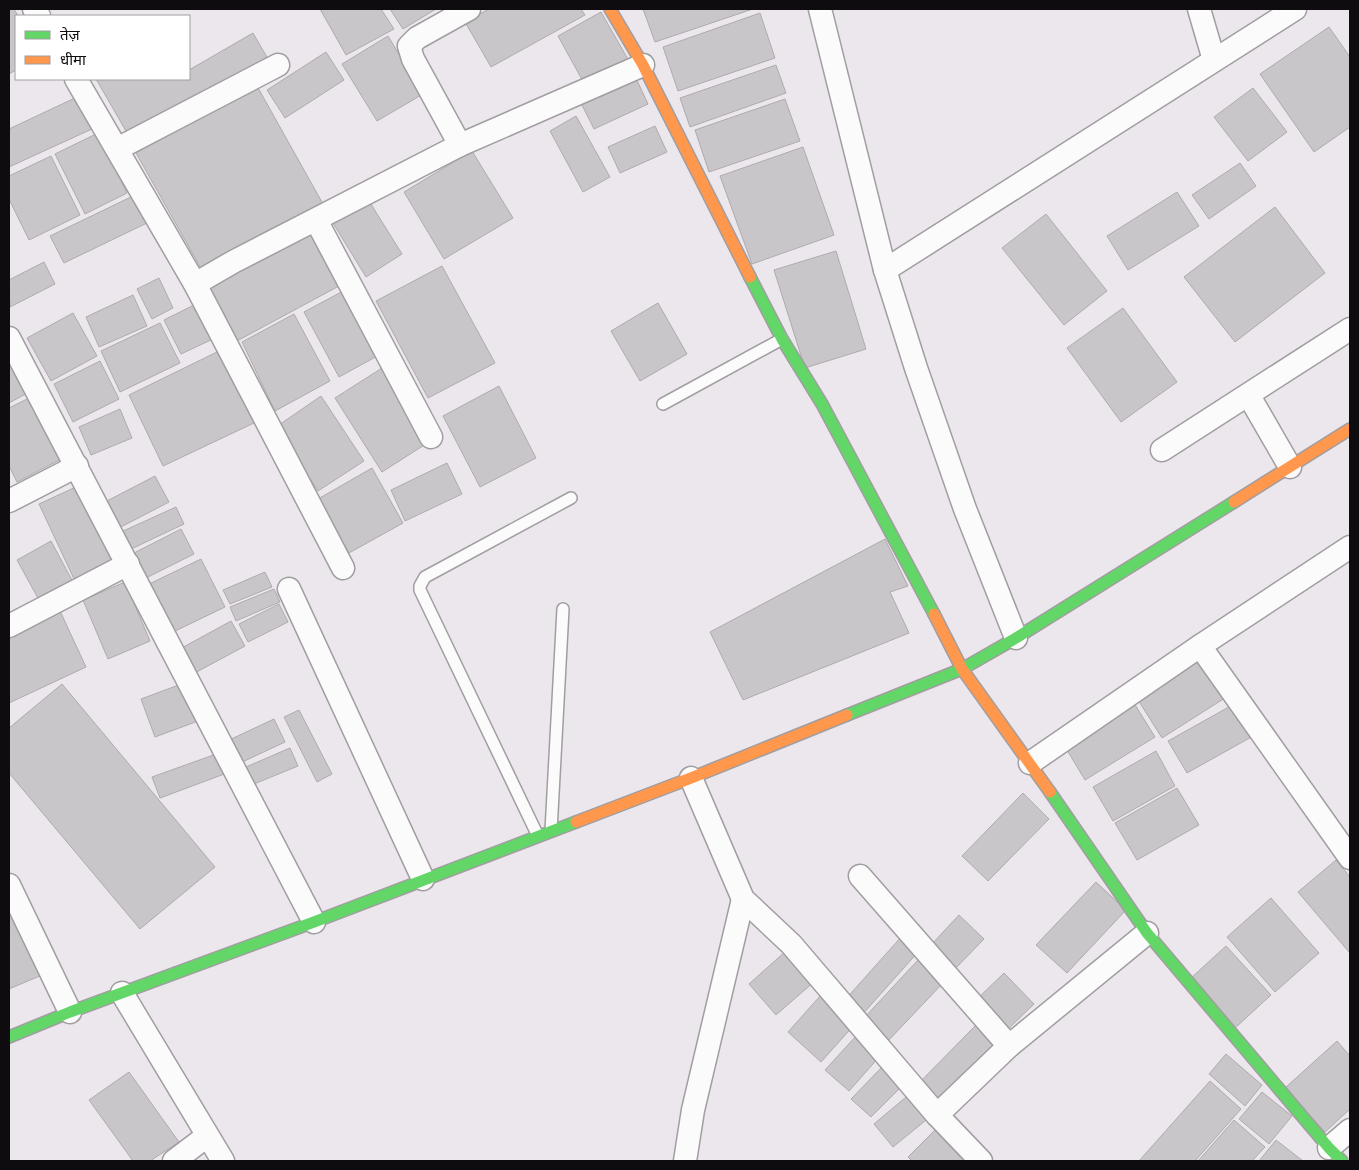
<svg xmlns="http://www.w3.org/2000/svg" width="1359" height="1170" font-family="'Golos Text','Noto Sans Devanagari',sans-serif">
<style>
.building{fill:#c9c6c9;stroke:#aeaaae}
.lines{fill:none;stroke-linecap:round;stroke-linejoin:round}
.lane-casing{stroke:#a19ea1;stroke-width:14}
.street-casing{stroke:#a19ea1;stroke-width:25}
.fast-casing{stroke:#a19ea1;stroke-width:14}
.slow-casing{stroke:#a19ea1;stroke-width:14}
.lane{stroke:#fcfbfc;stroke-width:11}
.street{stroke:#fcfbfc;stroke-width:22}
.fast{stroke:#63d668;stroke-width:11}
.slow{stroke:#ff974d;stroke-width:11}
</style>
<rect width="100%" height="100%" fill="#ece7ec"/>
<g class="building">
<path d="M9,9H14L18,16H16V70L9,74Z"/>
<path d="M320,9H381L394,29L346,55Z"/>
<path d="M390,9H436L403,29Z"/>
<path d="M489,9H581L585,15L491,67L465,22Z"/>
<path d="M643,9H753L655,42Z"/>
<path d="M601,12L629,61L585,85L558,36Z"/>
<path d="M760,13L775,58L678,91L663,47Z"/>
<path d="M1329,27L1350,57V127L1314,152L1260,74Z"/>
<path d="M253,33L268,59L130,138L96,79H189V70Z"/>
<path d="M388,36L423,94L377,121L342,64Z"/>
<path d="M326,52L344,80L285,118L267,90Z"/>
<path d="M776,65L786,93L690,127L680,98Z"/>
<path d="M634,74L648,104L594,129L580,101Z"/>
<path d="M257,86L323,204L202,270L136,153Z"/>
<path d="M1253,88L1287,132L1248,161L1214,117Z"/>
<path d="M77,97L92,129L9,167V129Z"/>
<path d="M785,99L800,141L709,172L695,130Z"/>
<path d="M576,116L610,177L583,192L550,131Z"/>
<path d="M655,126L667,152L620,173L608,147Z"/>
<path d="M98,133L127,193L85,214L55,154Z"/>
<path d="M803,147L834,235L752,264L720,176Z"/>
<path d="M472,151L513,218L444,259L404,192Z"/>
<path d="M51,156L80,215L29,240L9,199V176Z"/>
<path d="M1240,163L1256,186L1209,219L1192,195Z"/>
<path d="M1177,192L1199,226L1128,270L1107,236Z"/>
<path d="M135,195L149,222L64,263L50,236Z"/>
<path d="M369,201L402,254L366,277L333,223Z"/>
<path d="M1275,207L1325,273L1235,342L1184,277Z"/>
<path d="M1046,214L1107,291L1064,325L1002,248Z"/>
<path d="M311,233L339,286L237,341L207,289Z"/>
<path d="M836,251L866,349L805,368L774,270Z"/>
<path d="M44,262L55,284L10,307L9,280Z"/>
<path d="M442,266L495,363L428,398L376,301Z"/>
<path d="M159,278L173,308L152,319L137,289Z"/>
<path d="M345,290L381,354L339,377L304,312Z"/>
<path d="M133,295L147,326L99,347L86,317Z"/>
<path d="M658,303L687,354L640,381L611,331Z"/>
<path d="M196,304L213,339L181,354L164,320Z"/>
<path d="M1123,308L1177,382L1121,422L1067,348Z"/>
<path d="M73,313L97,356L51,381L27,338Z"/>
<path d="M294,314L330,381L275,411L242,342Z"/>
<path d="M160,323L180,363L120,392L101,351Z"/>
<path d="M219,351L254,423L163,466L129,395Z"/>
<path d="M9,353L31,391L9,403Z"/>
<path d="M100,361L119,399L73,422L54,384Z"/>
<path d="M382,368L429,442L382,472L335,398Z"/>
<path d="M499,386L536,458L480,487L443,416Z"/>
<path d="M321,396L364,461L318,491L276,427Z"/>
<path d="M31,397L63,458L17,482L9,466V408Z"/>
<path d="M120,409L132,438L91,455L79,427Z"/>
<path d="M447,463L462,494L405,521L391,490Z"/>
<path d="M372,468L403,523L349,553L318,499Z"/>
<path d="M155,476L169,502L119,528L105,502Z"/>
<path d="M78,486L113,561L74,579L39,504Z"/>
<path d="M176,507L184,524L129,550L121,532Z"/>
<path d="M181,529L194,554L146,578L134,553Z"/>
<path d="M885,539L908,586L890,592L909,633L743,700L710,632Z"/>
<path d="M51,541L73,582L39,600L17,560Z"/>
<path d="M201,559L225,607L171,633L147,585Z"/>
<path d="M265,572L272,587L230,604L223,590Z"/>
<path d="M125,582L150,641L108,659L83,600Z"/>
<path d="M274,589L280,602L236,621L230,607Z"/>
<path d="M279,604L288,622L248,642L239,624Z"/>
<path d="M60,611L86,667L9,703V634Z"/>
<path d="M231,621L245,646L191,675L178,650Z"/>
<path d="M1201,653L1228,696L1162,738L1135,695Z"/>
<path d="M184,683L198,721L155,737L141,699Z"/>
<path d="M62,684L215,867L140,929L9,773V728Z"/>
<path d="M1134,703L1155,737L1085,780L1064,745Z"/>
<path d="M1236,703L1255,735L1187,773L1168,741Z"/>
<path d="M299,710L332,774L317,782L284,717Z"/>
<path d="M274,719L285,742L238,764L227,741Z"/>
<path d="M290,748L298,766L254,784L246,767Z"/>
<path d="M1156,751L1175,786L1113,821L1093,787Z"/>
<path d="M219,753L227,773L160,798L152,777Z"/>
<path d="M1177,788L1199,825L1137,860L1115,823Z"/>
<path d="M1023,793L1049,819L988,881L962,856Z"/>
<path d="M1336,860L1350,877V951L1349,952L1298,892Z"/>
<path d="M1096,882L1126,910L1067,973L1036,945Z"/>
<path d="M1271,898L1319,953L1275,992L1227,937Z"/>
<path d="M9,904L42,975L9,989Z"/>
<path d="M959,915L984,939L954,970L930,946Z"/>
<path d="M902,936L919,951L861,1016L844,1001Z"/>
<path d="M1226,946L1271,995L1235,1028L1190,979Z"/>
<path d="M787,950L815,981L776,1015L749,984Z"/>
<path d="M918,960L943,983L887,1042L863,1019Z"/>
<path d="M1004,973L1034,1004L1005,1032L975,1001Z"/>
<path d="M821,995L855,1024L821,1062L788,1032Z"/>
<path d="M977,1024L996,1042L934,1104L916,1086Z"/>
<path d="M857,1035L880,1056L849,1091L825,1070Z"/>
<path d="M1337,1041L1350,1056V1109L1325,1132L1285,1088Z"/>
<path d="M1226,1054L1262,1085L1245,1106L1209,1074Z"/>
<path d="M882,1067L902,1086L871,1117L851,1099Z"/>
<path d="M129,1072L179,1142L150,1161H133L89,1100Z"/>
<path d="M1210,1081L1241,1109L1195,1161H1139Z"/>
<path d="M912,1092L931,1116L893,1147L874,1124Z"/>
<path d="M1262,1092L1292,1116L1269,1144L1239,1119Z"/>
<path d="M1234,1120L1265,1147L1252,1161H1198Z"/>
<path d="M940,1125L975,1161H912L908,1157Z"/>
<path d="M1276,1140L1303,1161H1259Z"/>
</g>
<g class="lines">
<g class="lane-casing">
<g id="lane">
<path d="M663,404L782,339"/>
<path d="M551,831L563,609"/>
<path d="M538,836L420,590V586L425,577L571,498"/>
</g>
</g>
<g class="street-casing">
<g id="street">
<path d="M34,9L39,16"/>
<path d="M820,9L885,270L916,368L965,509L1016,638"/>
<path d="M1199,9L1214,60"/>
<path d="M76,79L195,284L343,568"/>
<path d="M460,145L413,59L409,46L417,38L469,9"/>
<path d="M117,149L278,65"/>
<path d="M316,220L431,437"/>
<path d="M885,270L1295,9"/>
<path d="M195,284L233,262L460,145L643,65"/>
<path d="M9,338L314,922"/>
<path d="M1249,396L1290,467"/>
<path d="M1162,450L1350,329"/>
<path d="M9,501L77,466"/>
<path d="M289,589L423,879"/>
<path d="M9,626L128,564"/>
<path d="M1200,646L1350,858"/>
<path d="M1030,763L1200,646L1350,547"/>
<path d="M691,778L743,899L791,944L937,1115L981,1161"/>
<path d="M860,876L1009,1046"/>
<path d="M9,885L70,1012"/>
<path d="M122,993L223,1161"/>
<path d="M937,1115L1009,1046L1147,933"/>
<path d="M1329,1148L1350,1130"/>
<path d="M174,1161L207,1136"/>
<path d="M685,1161L693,1110L743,899"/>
</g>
</g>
<g class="fast-casing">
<g id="fast">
<path d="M750,277L782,339L822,404L934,614"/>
<path d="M847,715L962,669L1016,638L1234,502"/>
<path d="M1050,792L1147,933L1329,1148L1342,1161"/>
<path d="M9,1037L70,1012L314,922L576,822"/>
</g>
</g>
<g class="slow-casing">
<g id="slow">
<path d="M610,9L643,65L750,277"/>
<path d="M1234,502L1350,429"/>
<path d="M934,614L962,669L1050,792"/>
<path d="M576,822L691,778L847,715"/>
</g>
</g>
<use href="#lane" class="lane"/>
<use href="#street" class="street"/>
<use href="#fast" class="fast"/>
<use href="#slow" class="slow"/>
</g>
<rect width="1359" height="1170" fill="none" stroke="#0e0c0e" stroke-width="20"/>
<rect x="15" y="15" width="175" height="65" fill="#ffffff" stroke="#9f9e9f"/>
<rect x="25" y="31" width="25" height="8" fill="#63d668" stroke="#9f9e9f"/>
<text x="60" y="40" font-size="15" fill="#0e0c0e">तेज़</text>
<rect x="25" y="56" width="25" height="8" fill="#ff974d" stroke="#9f9e9f"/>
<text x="60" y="65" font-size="15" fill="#0e0c0e">धीमा</text>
</svg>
